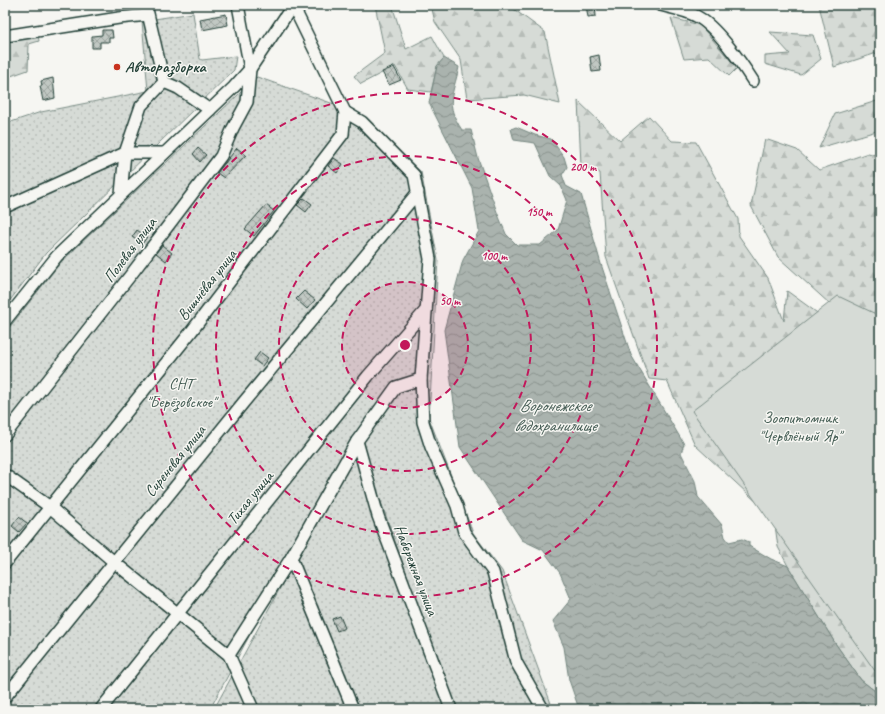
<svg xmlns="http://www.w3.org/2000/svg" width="885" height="714" font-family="Caveat,sans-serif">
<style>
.grass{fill:url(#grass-dots);stroke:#7a8c85}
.forest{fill:url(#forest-firs);stroke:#7a8c85}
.park{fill:#d6dbd6;stroke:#7a8c85}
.water{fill:url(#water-waves);stroke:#72847d}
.building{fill:url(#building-cross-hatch);stroke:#1f3d34}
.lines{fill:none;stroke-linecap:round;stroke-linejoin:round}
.minor-casing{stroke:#1f3d34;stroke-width:14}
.minor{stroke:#f6f6f2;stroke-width:11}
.ring{fill:none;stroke:#c2185b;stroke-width:2;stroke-dasharray:7 5}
.poi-dot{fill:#c8321e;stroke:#f6f6f2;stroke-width:1.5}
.labels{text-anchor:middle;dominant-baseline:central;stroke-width:3;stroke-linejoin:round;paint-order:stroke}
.poi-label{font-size:16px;font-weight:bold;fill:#1f3d34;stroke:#f6f6f2;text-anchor:start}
.street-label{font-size:16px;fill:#1f3d34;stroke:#f6f6f2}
.park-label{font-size:16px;fill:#445d54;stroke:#f6f6f2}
.water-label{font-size:17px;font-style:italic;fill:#425a52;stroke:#f6f6f2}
.centre{fill:#c2185b;stroke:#f6f6f2;stroke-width:2}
.ring-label{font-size:12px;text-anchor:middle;font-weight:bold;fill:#c2185b;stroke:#f6f6f2;stroke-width:3;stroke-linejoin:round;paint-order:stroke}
</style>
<defs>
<pattern id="grass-dots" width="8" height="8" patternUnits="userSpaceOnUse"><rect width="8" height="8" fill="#d6dbd6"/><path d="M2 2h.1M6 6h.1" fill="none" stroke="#b7bdb8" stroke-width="1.8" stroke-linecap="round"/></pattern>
<pattern id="forest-firs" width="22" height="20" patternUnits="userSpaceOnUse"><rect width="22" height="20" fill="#d6dbd6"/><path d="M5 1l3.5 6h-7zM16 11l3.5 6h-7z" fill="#b7bdb8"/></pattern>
<pattern id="water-waves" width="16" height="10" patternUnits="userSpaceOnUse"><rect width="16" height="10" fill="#aab3ae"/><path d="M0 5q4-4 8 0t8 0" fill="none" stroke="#8a938e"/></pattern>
<pattern id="building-cross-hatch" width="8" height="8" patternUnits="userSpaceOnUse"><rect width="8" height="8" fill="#c1c8c3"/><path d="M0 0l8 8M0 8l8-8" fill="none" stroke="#9ca49f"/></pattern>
</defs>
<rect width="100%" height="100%" fill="#f6f6f2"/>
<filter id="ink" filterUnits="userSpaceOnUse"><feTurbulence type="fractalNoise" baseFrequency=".025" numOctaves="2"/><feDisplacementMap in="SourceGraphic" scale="8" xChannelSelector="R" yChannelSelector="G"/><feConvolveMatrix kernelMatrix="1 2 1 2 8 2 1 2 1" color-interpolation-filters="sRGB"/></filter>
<g filter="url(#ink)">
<g class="grass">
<path d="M193,13L200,59L202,60L236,56L234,70L46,253L5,307V104L11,122L41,112L148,91L142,21Z"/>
<path d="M257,77L351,110L421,172L438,260L429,418L473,533L502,571L553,709H455L357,435L210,709H5V333L61,262Z"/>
<path d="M356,449L452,709H214Z"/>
</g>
<g class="forest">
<path d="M375,5H392L406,49L432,36L444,58L437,66L431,92L408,89L395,66L361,84L354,76L385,53Z"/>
<path d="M431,5H508L545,32L560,104L524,95L467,99L461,60L435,22Z"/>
<path d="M819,5H880V52L834,67Z"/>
<path d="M671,18L700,25L737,68L729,76L709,57L684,59Z"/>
<path d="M770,32L813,35L821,59L801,75L765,64V56L790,54Z"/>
<path d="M38,35L39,41L29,44L28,70L5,78V41Z"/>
<path d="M880,100V130L819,148L835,114Z"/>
<path d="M578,101L620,141L649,116L672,141L696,142L738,219L739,236L768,278L784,321L787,291L838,328L880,384V695L861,680L835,643L788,566L778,547L774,518L695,445L667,381L649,379L606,257L600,173L581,165Z"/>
<path d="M765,139L797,150L819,170L868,153L880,156V341L873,343L778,257L751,206Z"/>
</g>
<path class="park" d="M838,296L880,316V678L692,411Z"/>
<path class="water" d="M444,58L459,67C453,96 444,103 462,130H471L478,158L497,212L506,234L517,245H540L558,230L567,200L561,186L550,176L535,143L514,140L511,129L516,127L535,135L551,139L564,157L567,167L562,175L566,186L581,194L601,264L631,355L684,444L681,453L695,481L698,497L722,525L725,537L729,542L742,539L749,542V546L771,559L788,566L835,643L861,680L880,695V709H579L569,680L564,647L553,621L571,599L560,573L543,550L522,540L460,447L444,330L463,260L479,231L472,188L429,103L437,66Z"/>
<g class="building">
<path d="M586,5H595L596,16L588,17Z"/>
<path d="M226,14L228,25L202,30L200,19Z"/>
<path d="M102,30H112L113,38H109V42H100V48H92V36L102,35Z"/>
<path d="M599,55L601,71L592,72L590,57Z"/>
<path d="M394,67L401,80L389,85L382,72Z"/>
<path d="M53,78L55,98L43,101L40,86H42L41,81Z"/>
<path d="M198,148L206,155L200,162L193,154Z"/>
<path d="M237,148L246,155L224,178L217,173Z"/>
<path d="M334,158L343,164L337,173L328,166Z"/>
<path d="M304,198L312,204L306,212L297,205Z"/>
<path d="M266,205L274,211L254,236L245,229Z"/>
<path d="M137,230L147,237L142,244L132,237Z"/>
<path d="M162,245L172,253L166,261L156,253Z"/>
<path d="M304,291L315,300L307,309L296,299Z"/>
<path d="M260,352L268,358L262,366L254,360Z"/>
<path d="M19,517L27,523L19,532L12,526Z"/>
<path d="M340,616L345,628L337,631L332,619Z"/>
</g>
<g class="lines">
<g class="minor-casing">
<g id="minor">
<path d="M660,5C672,8 685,10 696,16C715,25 741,62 753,81"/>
<path d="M5,36L119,18L148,15"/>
<path d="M164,82L178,88L210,110"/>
<path d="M345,112L362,122L414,175L430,259L421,379L423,422L431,447L457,506L464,532L493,572L516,662L543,709"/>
<path d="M121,194L125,153L141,106L164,82L146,5"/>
<path d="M5,207L125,153H164"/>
<path d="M5,321L57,256L234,87L250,69L293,5"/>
<path d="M5,435L133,272L221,156L233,128L247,102L250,69L238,5"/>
<path d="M357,441L378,516L451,709"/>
<path d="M5,475L50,507L114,562L229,655L253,709"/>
<path d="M291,558L353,709"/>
<path d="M5,563L191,332L343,134L345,112L293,6"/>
<path d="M229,655L291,558L357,441L396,387L421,379"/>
<path d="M5,697L243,403L418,192"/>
<path d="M101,709L368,376L426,310"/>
</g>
</g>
<use href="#minor" class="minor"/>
</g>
</g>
<circle cx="405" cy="345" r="63" fill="#c2185b" fill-opacity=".12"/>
<g class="ring">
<circle cx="405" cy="345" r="63"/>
<circle cx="405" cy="345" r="126"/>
<circle cx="405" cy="345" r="189"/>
<circle cx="405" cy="345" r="252"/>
</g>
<circle class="poi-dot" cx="117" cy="67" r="4"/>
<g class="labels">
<g class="poi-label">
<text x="125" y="67">Авторазборка</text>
</g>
<g class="street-label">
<text transform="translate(130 250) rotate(-53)">Полевая улица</text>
<text transform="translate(207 285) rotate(-52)">Вишнёвая улица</text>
<text transform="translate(175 461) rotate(-51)">Сиреневая улица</text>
<text transform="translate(250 498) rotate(-51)">Тихая улица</text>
<text transform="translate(416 570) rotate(69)">Набережная улица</text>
</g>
<g class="park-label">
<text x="181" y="384">СНТ<tspan x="181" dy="18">"Берёзовское"</tspan></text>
<text x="800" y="418">Зоопитомник<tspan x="800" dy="18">"Червлёный Яр"</tspan></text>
</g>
<g class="water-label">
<text x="555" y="405">Воронежское<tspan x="555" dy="20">водохранилище</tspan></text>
</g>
</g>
<circle cx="405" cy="345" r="6" class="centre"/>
<g class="ring-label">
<text x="583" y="171">200 m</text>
<text x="539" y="216">150 m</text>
<text x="494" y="260">100 m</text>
<text x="450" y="305">50 m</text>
</g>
<rect width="885" height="714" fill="none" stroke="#f6f6f2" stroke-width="20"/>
<rect x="10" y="10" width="865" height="694" fill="none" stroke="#1f3d34" stroke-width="1.5" filter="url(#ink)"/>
</svg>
